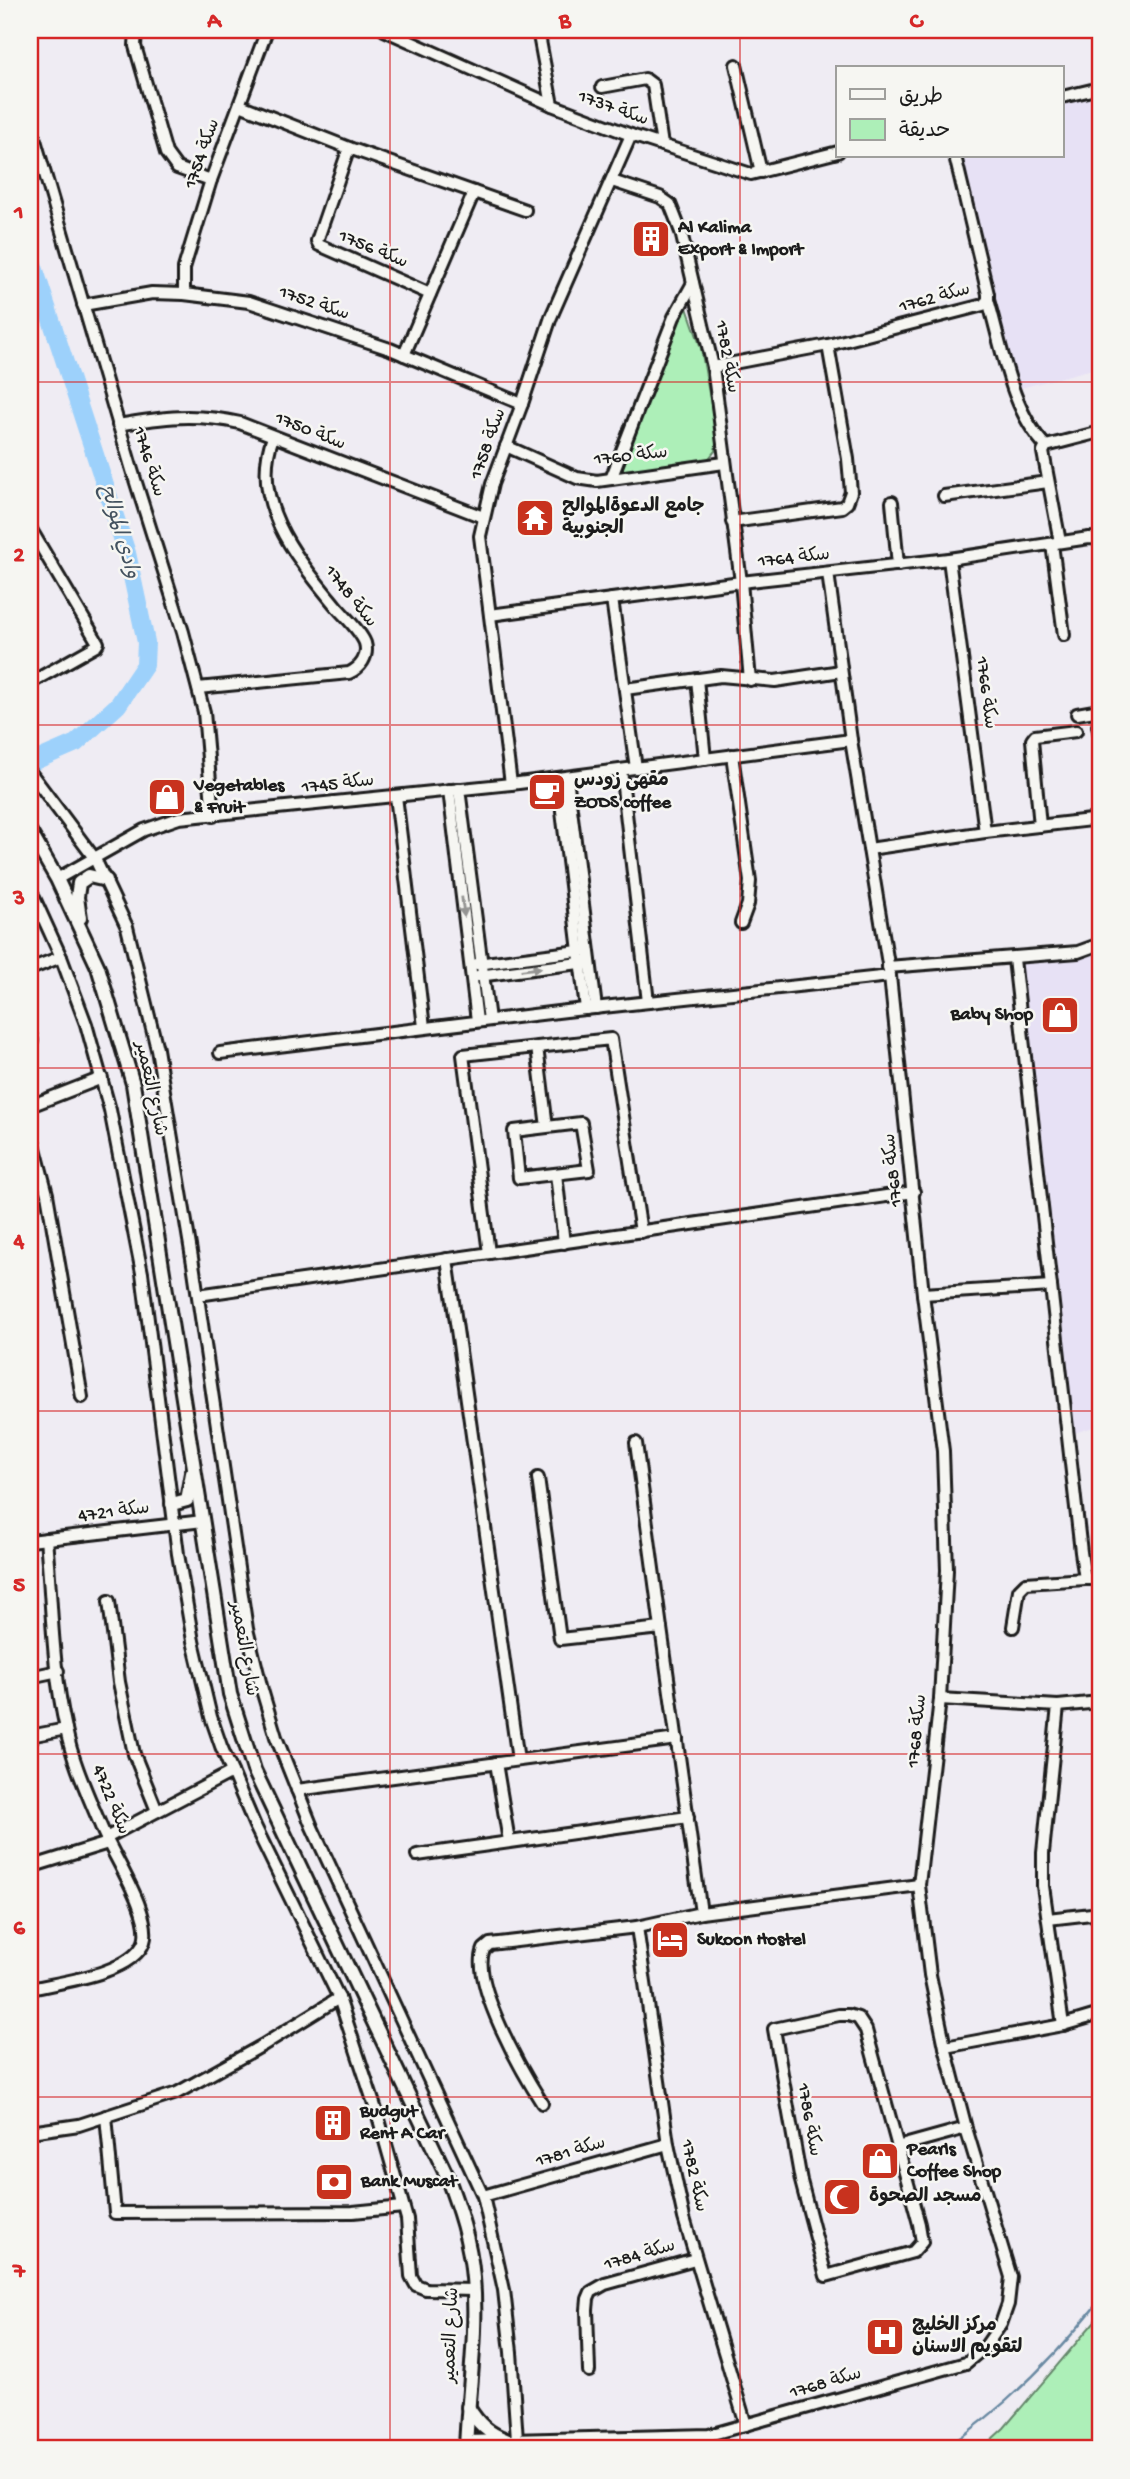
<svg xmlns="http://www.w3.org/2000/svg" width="1130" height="2479" font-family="'Gochi Hand','Playpen Sans Arabic',sans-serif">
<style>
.built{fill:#e7e1f5}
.green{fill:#adefb8;stroke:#64866a;stroke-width:2}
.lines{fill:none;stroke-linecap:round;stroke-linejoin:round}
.stream{stroke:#6989a2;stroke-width:2.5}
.river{stroke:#9dd1fb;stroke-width:18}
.minor-casing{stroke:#1c1c1c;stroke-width:16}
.major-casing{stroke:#1c1c1c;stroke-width:18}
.minor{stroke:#f6f6f2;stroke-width:10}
.major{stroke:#f6f6f2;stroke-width:12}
.oneway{fill:#949492}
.grid{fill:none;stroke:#d62828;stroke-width:2;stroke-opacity:0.55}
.labels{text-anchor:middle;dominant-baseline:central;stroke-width:5;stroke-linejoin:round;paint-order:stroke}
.street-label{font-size:19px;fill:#1c1c1c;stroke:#f6f6f2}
.poi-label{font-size:19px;font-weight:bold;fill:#1c1c1c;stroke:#f6f6f2;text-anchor:start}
.water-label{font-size:21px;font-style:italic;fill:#43525f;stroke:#f6f6f2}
.neatline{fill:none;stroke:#d62828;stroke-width:2.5}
.grid-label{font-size:23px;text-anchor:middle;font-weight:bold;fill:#d62828}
</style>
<rect width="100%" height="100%" fill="#efecf3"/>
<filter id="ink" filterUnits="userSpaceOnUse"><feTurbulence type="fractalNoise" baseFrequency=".0143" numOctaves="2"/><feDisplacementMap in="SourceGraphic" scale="14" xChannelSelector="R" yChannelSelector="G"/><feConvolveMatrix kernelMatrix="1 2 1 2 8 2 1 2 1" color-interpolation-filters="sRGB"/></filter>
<g filter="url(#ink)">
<g class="built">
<path d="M1100,87V367L1017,389L988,300L955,156H1062V97Z"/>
<path d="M1100,944V1425L1068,1435L1014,959Z"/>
<path d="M728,2440L725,2449H526V2444Z"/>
</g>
<g class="green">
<path d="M685,302L701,348L717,438L715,451L706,462L620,474Z"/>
<path d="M1100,2315V2449H981L1004,2428Z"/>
</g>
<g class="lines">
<path class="stream" d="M944,2449C1005,2408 1055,2358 1100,2300"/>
<path class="river" d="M30,255L127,553L146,642L145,665L118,705L76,743L30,763"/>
<g class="minor-casing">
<g id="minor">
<path d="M136,30L135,46L166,153L177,168L211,180"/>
<path d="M384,30L552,105L631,135L751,174L838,152"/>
<path d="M538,30L552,105"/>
<path d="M736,65L761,172"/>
<path d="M602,87L645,79L653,85L662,145"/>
<path d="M1062,97L1100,88"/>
<path d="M240,105L349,148L525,210"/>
<path d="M30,123L132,470L183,632L204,712L213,816"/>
<path d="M349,148L317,241L319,245L430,294"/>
<path d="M612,181L660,197L670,204L681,232L713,367L741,582L750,680"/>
<path d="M184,294V268L211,180L267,30"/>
<path d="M988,300C1002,347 1011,411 1046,446"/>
<path d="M83,305L152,293L184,294L249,302L390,349L522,404"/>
<path d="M404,355L474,192"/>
<path d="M713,367L828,345L983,305L988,300V294L955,156"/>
<path d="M118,425C163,417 196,413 240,423L483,517"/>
<path d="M506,446L577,478L597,481L724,463"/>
<path d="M611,479L674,317L693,283"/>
<path d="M944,496L1048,482"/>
<path d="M892,502L898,565"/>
<path d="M732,522L842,507L847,503L851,492L848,459L828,345"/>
<path d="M30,528L98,643L96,646L30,683"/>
<path d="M1060,542L1043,452L1046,446L1100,432"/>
<path d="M1052,544L1064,635"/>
<path d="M949,559L985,832"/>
<path d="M612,599L636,768"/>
<path d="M490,615L741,582L949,559L1089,538L1100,539"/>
<path d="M697,679L705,759"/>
<path d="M198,688L349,673C360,668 369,657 365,643C360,630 344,616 335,605C296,557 249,502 273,437"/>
<path d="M625,689L721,676L775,681L841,671"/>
<path d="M1077,714L1100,710"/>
<path d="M1098,726L1100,735"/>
<path d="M732,755L750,881L748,904L741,923"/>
<path d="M621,770L648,1002"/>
<path d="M30,772L95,859L127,927L157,1049L194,1270L247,1629L262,1690L276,1737L312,1827L483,2196L504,2290L511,2352L517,2440"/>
<path d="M567,777L596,1008"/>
<path d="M558,778L586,1009"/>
<path d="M511,784L480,536L492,484L522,404L551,317L631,135"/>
<path d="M459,789L489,1020"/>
<path d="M449,790L477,1021"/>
<path d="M396,796L424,1027"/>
<path d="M1040,826L1032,740L1035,736L1076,731"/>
<path d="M869,849L985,832L1100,819"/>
<path d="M57,879L144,830L179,818L511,784L851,740"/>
<path d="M30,889L61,957L86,1024L110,1110L142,1273L178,1554L193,1641L211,1717L221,1746L255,1826L339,1998L378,2116L407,2219L411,2276L416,2285L426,2289L474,2290"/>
<path d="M1014,959L1081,1552L1085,1579H1100"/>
<path d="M477,964L586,950"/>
<path d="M888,967L1078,952L1100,944"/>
<path d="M30,969L61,957"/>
<path d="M478,976L587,962"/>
<path d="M30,1034L32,1041L30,1042"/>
<path d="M537,1047L547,1127L581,1123L589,1170L519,1178L514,1131L547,1127"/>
<path d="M220,1053L566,1011L890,976"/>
<path d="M30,1106L102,1078"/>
<path d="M30,1129L47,1194L82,1397"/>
<path d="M556,1174L564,1243"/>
<path d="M489,1253L463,1055L611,1039L641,1232"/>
<path d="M447,1259L518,1760"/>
<path d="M923,1294L1051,1286"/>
<path d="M198,1295L914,1192"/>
<path d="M636,1443L661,1628"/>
<path d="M538,1478L560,1639L661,1628L701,1913"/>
<path d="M30,1541L203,1521"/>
<path d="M109,1601L119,1682L134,1754L157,1811"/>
<path d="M1013,1627L1019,1590L1026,1583L1085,1579"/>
<path d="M30,1677L58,1671"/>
<path d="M940,1699L1058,1706L1100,1702"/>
<path d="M1058,1706L1043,1853V1886L1063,2025"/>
<path d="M30,1736L66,1729"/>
<path d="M496,1763L509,1841"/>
<path d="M297,1790L677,1739"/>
<path d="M106,1838L232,1772"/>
<path d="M417,1855L688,1817"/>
<path d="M30,1867L108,1843"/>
<path d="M1048,1919L1100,1913"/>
<path d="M637,1927L668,2144L684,2218L746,2425"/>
<path d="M30,1989C60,1982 132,1974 144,1942C153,1915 113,1856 102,1829C89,1797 73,1764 66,1729C52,1668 52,1602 46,1539"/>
<path d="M839,2015H848L858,2018L866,2030L919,2224L922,2242L913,2252L826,2276L801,2181L774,2029Z"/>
<path d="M945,2047L1063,2025L1100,2014"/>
<path d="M542,2103C523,2073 470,1982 484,1949L490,1944L637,1927L701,1913L919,1885"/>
<path d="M106,2116L115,2213L353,2212L403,2207"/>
<path d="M30,2132L79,2125L177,2093L263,2045L339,1998"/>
<path d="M897,2147L966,2128"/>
<path d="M483,2196L668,2144"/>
<path d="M589,2371L587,2310L588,2299L591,2292L605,2284L695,2259"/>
<path d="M466,2441L709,2435L966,2363L985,2347L1001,2324L1008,2304L1011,2277L966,2128L945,2047L930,1975L919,1885L940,1699L947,1570L943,1451L923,1294L890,976L851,740L828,573"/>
</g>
</g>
<g class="major-casing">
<g id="major">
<path d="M30,832L57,879L98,967L133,1084L230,1694L254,1770L446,2174C459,2208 470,2241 473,2278C478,2334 468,2392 466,2449"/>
<path d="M80,918L77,897L79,883L89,876L106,880"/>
<path d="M172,1504L187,1500L192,1473"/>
<path d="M468,2407C478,2424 488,2433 506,2440"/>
</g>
</g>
<use href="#minor" class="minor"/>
<use href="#major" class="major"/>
</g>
<defs><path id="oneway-solid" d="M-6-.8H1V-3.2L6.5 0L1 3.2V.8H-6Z" transform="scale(1.75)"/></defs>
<g class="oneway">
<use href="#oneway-solid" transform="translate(463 907) rotate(83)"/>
<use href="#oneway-solid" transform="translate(531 969) rotate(-7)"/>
</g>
</g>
<path class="grid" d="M390,30V2449M740,30V2449M30,382H1100M30,725H1100M30,1068H1100M30,1411H1100M30,1754H1100M30,2097H1100"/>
<defs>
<g id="building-square" transform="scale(2.0125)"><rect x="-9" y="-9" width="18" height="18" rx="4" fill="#c8321e" stroke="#f6f6f2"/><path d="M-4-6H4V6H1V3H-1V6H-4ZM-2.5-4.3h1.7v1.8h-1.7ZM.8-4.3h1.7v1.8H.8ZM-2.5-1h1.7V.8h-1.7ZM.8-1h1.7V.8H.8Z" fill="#fff"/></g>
<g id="temple-square" transform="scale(2.0125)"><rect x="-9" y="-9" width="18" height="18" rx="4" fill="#c8321e" stroke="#f6f6f2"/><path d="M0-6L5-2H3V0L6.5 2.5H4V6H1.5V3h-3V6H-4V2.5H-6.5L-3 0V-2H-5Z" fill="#fff"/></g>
<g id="cafe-square" transform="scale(2.0125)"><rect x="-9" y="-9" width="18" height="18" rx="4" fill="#c8321e" stroke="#f6f6f2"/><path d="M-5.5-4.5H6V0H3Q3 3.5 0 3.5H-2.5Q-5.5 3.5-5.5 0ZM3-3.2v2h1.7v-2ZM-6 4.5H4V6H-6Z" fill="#fff"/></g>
<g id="shop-square" transform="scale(2.0125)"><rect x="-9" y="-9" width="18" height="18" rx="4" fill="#c8321e" stroke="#f6f6f2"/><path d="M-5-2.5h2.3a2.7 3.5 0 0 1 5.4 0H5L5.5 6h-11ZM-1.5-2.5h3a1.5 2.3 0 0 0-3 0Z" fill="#fff"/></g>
<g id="hotel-square" transform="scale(2.0125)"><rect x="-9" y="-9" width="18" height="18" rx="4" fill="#c8321e" stroke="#f6f6f2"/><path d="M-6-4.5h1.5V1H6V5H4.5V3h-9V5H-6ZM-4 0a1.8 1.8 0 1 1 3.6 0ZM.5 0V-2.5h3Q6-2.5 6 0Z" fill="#fff"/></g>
<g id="bank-square" transform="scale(2.0125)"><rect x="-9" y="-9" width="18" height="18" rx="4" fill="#c8321e" stroke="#f6f6f2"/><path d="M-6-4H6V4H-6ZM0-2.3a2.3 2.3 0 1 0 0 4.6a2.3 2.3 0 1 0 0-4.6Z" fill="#fff"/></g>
<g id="mosque-square" transform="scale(2.0125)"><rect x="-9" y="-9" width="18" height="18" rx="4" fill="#c8321e" stroke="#f6f6f2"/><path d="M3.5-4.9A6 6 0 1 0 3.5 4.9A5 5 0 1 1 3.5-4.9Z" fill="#fff"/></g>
<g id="hospital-square" transform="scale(2.0125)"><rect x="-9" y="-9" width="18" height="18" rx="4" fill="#c8321e" stroke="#f6f6f2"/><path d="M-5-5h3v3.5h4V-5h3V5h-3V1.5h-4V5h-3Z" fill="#fff"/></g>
</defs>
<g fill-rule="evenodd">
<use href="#building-square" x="651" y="239"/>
<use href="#temple-square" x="535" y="518"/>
<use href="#cafe-square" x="547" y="792"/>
<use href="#shop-square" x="167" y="797"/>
<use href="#shop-square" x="1060" y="1015"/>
<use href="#hotel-square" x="670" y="1940"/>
<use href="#building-square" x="333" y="2123"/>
<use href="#shop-square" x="880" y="2161"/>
<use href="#bank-square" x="334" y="2182"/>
<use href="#mosque-square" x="842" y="2197"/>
<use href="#hospital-square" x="885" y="2337"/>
</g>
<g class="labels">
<g class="street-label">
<text transform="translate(613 109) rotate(20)">سكة 1737</text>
<text transform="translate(203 154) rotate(-70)">سكة 1754</text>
<text transform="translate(373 250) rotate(23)">سكة 1756</text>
<text transform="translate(935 299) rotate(-15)">سكة 1762</text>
<text transform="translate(314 304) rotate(19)">سكة 1752</text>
<text transform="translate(726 357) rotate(80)">سكة 1782</text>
<text transform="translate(310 432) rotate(22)">سكة 1750</text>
<text transform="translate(489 444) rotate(-70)">سكة 1758</text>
<text transform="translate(631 457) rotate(-6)">سكة 1760</text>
<text transform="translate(148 462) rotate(73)">سكة 1746</text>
<text transform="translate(794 559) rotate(-6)">سكة 1764</text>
<text transform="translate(350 597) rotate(52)">سكة 1748</text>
<text transform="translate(985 693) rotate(83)">سكة 1766</text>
<text transform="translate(338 785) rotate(-6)">سكة 1745</text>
<text transform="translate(150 1089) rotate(78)">شارع التعمير</text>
<text transform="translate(894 1170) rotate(-96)">سكة 1768</text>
<text transform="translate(114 1513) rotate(-7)">سكة 4721</text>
<text transform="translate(243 1649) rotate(80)">شارع التعمير</text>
<text transform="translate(918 1731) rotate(-84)">سكة 1768</text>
<text transform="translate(110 1800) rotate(68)">سكة 4722</text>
<text transform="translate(808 2120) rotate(80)">سكة 1786</text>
<text transform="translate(571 2153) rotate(-16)">سكة 1781</text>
<text transform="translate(693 2176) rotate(78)">سكة 1782</text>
<text transform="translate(640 2256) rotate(-16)">سكة 1784</text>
<text transform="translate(452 2335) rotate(-88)">شارع التعمير</text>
<text transform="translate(826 2384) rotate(-16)">سكة 1768</text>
</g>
<g class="poi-label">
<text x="678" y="228">Al Kalima<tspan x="678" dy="22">Export &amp; Import</tspan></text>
<text x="562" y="507">جامع الدعوةالموالح<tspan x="562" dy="22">الجنوبية</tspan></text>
<text x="574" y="781">مقهى زودس<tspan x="574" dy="22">ZODS coffee</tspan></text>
<text x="194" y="786">Vegetables<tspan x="194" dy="22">&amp; Fruit</tspan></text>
<text x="1033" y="1015" text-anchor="end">Baby Shop</text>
<text x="697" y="1940">Sukoon Hostel</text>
<text x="360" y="2112">Budgut<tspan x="360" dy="22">Rent A Car</tspan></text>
<text x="907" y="2150">Pearls<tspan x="907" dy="22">Coffee Shop</tspan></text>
<text x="361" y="2182">Bank Muscat</text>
<text x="869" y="2197">مسجد الصحوة</text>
<text x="912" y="2326">مركز الخليج<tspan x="912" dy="22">لتقويم الاسنان</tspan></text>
</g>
<g class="water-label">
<text transform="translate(118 532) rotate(74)">وادي الموالح</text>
</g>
</g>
<rect width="1130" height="2479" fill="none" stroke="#f6f6f2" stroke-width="77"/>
<rect x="836" y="66" width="228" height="91" fill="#f6f6f2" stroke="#9f9f9c" stroke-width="2"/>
<rect x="850" y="89" width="35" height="10" fill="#f6f6f2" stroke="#9f9f9c" stroke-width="2"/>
<text x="899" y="102" font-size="21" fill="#1c1c1c">طريق</text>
<rect x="850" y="119" width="35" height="21" fill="#adefb8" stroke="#9f9f9c" stroke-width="2"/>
<text x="899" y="136" font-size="21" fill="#1c1c1c">حديقة</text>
<rect x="38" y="38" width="1054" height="2402" class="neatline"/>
<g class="grid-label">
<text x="214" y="27">A</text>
<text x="565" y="27">B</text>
<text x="916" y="27">C</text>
<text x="19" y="218">1</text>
<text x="19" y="561">2</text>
<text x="19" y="904">3</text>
<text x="19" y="1247">4</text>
<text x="19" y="1591">5</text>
<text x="19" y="1934">6</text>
<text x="19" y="2277">7</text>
</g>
</svg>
